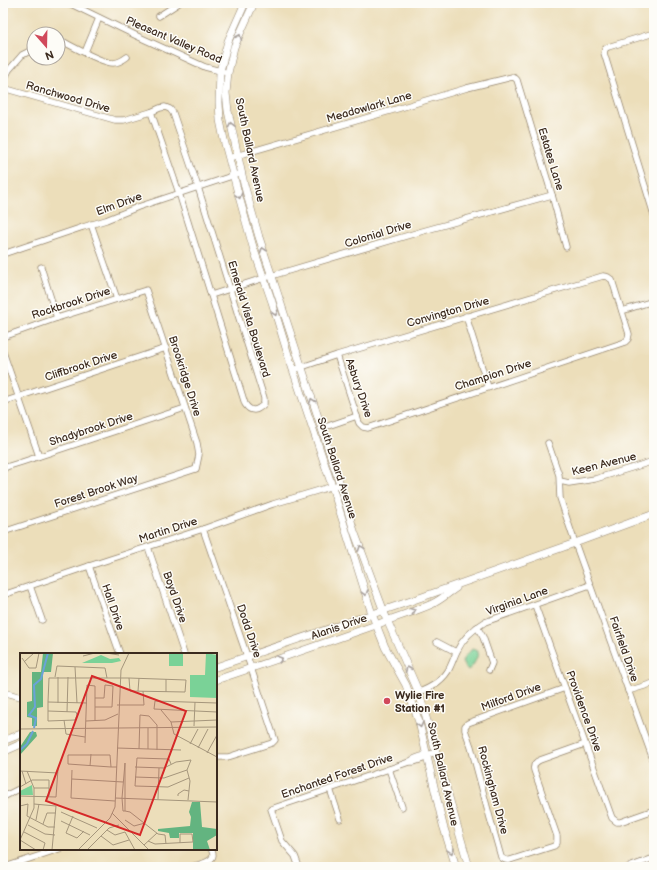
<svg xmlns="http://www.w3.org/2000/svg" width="657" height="870" font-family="'Balsamiq Sans',sans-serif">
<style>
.green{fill:#7ad297;stroke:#5a7e5a}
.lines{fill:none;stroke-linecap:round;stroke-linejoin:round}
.minor-casing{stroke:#94846c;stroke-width:7}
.major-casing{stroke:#94846c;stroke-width:8}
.minor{stroke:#fff;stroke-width:5.5}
.major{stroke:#fff;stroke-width:7}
.oneway{stroke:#a79f9a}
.poi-dot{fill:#d1495b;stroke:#fdfcf7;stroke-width:1.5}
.labels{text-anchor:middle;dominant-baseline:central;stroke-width:3;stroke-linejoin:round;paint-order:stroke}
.street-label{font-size:11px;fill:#3b2a1e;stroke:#fdfcf7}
.poi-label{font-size:11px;font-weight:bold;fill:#3b2a1e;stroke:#fdfcf7;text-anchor:start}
.inset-river{fill:none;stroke:#6ba2d9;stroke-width:2}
.inset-road{fill:none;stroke:#a5967c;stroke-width:1}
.view{fill:#d62828;fill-opacity:0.15;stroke:#d62828;stroke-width:2}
.inset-edge{fill:none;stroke:#3b2a1e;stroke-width:2}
</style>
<rect width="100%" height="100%" fill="#fdfcf7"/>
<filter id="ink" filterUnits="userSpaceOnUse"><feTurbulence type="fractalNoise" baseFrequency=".025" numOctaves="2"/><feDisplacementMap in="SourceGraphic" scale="8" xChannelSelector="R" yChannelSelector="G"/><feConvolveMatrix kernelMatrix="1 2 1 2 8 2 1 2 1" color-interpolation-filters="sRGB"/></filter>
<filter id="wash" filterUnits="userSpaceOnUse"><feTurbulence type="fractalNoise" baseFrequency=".012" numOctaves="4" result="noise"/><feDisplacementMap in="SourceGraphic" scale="16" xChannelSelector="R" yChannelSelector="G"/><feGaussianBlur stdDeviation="0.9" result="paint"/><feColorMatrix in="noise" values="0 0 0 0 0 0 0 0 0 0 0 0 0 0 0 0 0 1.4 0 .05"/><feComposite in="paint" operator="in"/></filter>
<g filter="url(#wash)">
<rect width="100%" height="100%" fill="#ecdeba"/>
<path class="green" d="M472,649L478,651C478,657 474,666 468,670L465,668L462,662L464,658Z"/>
</g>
<g filter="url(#ink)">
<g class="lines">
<g class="minor-casing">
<g id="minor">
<path d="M69,3L137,36L194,62L205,67L228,73"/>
<path d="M159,16L179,3"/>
<path d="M654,33L608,47L605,49L604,53L654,215"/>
<path d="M58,41L60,40C72,46 101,63 113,63C118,63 123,60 127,57"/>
<path d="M85,52L99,18"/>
<path d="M3,82L9,70L22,55L34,49"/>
<path d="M3,88L115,120H124L151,112"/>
<path d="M165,107L170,109L173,113L198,187L264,398V404C257,411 251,413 245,404L179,193L151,112L160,108Z"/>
<path d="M229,158L390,111L467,88L512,77L515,78L517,80L552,195L566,247"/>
<path d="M91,224L117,299"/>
<path d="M3,254L83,227L106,220L138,207L235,175L242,174"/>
<path d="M41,267L57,318"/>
<path d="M211,295L264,278L423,231L552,195"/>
<path d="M622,311L650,302"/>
<path d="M466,316L488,387"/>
<path d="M3,337L57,318L146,290L197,443L199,455L196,469L3,532"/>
<path d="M3,352L39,456"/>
<path d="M293,370L337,355L603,276L608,277L612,280L629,334L628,339L625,342L368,428L363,427L359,423L337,355"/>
<path d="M3,402L166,348"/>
<path d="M322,428L357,416"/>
<path d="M548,443L559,475L560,498L575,543L654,762"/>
<path d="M3,470L6,467L22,462L185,408"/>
<path d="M560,481L569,483L595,479L654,461"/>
<path d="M203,529L249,662L275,740L272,743L228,757H216"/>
<path d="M148,547L184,654"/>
<path d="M89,566L120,654"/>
<path d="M30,586L42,620"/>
<path d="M3,595L89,566L203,529L273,504L340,484"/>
<path d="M535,605L612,818L617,822H620L654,810"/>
<path d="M477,627L483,637L492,663L489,670"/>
<path d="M437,642L456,652"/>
<path d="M565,688L468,723L465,726V730L471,747L490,818L501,857C504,860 506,861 510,860L554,846L557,843V836L534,770C533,765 535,762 540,760L585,744"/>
<path d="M628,691L654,683"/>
<path d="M3,692L21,697"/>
<path d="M410,695C425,691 439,685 448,671C452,664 454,657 457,651C463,638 473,629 485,622L590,585"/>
<path d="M409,762C418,755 426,756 436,752"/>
<path d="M389,769L402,807"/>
<path d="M330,789L340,819"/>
<path d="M3,797L21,788"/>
<path d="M5,867L59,849"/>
<path d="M191,867C197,865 213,862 213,855C213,854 212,850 211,849"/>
<path d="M299,867L295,856L282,841L271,809L389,769L409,762H414L423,759L426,755"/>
<path d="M629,867L654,858"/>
</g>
</g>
<g class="major-casing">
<g id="major">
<path d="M245,3L228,41L220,71L219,102L220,120L224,140L238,193L253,247L272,302L289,358L330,480L372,614L385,647L406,685L419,722L443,825L456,867"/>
<path d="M254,3L234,47L228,73L226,93L228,111L244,184L259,237L340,484L354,531L387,620L419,693L469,867"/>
<path d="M216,667L408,602L575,543L654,514"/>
<path d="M216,680L281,658L376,625C395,617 414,612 432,604C441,600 448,593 456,588"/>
<path d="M3,741L21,734"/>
<path d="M3,752L21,744"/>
</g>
</g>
<use href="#minor" class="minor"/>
<use href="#major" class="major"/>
</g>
<defs><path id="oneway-chevron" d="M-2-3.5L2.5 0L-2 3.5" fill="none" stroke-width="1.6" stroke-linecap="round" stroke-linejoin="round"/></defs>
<g class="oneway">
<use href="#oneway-chevron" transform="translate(239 37) rotate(-67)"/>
<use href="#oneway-chevron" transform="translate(231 125) rotate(-103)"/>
<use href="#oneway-chevron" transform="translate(239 196) rotate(75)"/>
<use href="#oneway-chevron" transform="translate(263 250) rotate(-109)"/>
<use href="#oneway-chevron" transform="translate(275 313) rotate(74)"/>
<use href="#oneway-chevron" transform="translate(312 401) rotate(-109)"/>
<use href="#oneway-chevron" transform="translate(361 548) rotate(-110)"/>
<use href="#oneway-chevron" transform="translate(365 593) rotate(72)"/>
<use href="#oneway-chevron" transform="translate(413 611) rotate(-20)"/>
<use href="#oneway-chevron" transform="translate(280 659) rotate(-18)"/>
<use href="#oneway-chevron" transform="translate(408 669) rotate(-113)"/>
<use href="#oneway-chevron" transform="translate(420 725) rotate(76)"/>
<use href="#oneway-chevron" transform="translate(451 851) rotate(72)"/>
</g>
</g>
<circle class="poi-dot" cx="387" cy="701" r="4"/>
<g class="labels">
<g class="street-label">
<text transform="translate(174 40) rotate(23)">Pleasant Valley Road</text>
<text transform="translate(68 97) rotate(16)">Ranchwood Drive</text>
<text transform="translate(369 107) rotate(-16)">Meadowlark Lane</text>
<text transform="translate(250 150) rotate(78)">South Ballard Avenue</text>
<text transform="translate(551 159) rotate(73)">Estates Lane</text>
<text transform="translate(119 204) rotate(-20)">Elm Drive</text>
<text transform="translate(378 234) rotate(-17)">Colonial Drive</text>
<text transform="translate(71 303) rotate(-18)">Rockbrook Drive</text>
<text transform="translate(448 312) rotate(-16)">Convington Drive</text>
<text transform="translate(249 319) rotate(73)">Emerald Vista Boulevard</text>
<text transform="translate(81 366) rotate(-18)">Cliffbrook Drive</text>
<text transform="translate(493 375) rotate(-18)">Champion Drive</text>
<text transform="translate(185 376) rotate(72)">Brookridge Drive</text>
<text transform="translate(359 388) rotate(71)">Asbury Drive</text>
<text transform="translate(91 429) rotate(-18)">Shadybrook Drive</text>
<text transform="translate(604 464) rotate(-14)">Keen Avenue</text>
<text transform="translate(337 468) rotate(72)">South Ballard Avenue</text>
<text transform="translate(96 491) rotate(-18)">Forest Brook Way</text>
<text transform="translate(168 530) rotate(-18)">Martin Drive</text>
<text transform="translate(175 597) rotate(71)">Boyd Drive</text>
<text transform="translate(517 601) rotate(-20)">Virginia Lane</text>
<text transform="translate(113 607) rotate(71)">Hall Drive</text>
<text transform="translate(339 627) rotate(-19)">Alanis Drive</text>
<text transform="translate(249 631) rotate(71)">Dodd Drive</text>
<text transform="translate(624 649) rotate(71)">Fairfield Drive</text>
<text transform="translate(511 697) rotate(-20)">Milford Drive</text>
<text transform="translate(584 711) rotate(70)">Providence Drive</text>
<text transform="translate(443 774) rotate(77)">South Ballard Avenue</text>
<text transform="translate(337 776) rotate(-19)">Enchanted Forest Drive</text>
<text transform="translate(493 790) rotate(75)">Rockingham Drive</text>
</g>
<g class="poi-label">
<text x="395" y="695">Wylie Fire<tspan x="395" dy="13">Station #1</tspan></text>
</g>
</g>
<g transform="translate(20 653)">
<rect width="197" height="197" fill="#ecdeba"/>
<path d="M23,0H33L31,19H23V54L17,55V73H12V65L7,64V49L12,48V19H21ZM10,79H16L17,83L0,102V94ZM172,149H180L182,174L197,176V182L187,188L190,197H173V180H159V185H150L149,180L138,178V176L170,173L171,164L169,159Z" fill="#63b480"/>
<path d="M149,0H163V13H149ZM186,0L197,2V45L170,44V22H185ZM81,2L90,6L99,5L101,8L92,10H62ZM12,132L13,142H0V138Z" fill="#7ad297"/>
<path class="inset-river" d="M14,75L16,65L9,62L15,54L14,32L21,26L28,0M0,97L7,91L13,78"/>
<path class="inset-road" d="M86,0L99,2M63,3L75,0M2,5L9,15H16L19,0M4,9L14,0M55,14L57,50M35,24L37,13L85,15L87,25M118,38L119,25M146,39V26M38,50V24M67,50L28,49L29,25H109L166,27L165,39L110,38L109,25M197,50L135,48L134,56L197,59M97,52H124L123,38M75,54H92L93,33L85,32L84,45H75M141,57L151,69L154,81L197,104M28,58L56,59L57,62L55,67L28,68V49M47,59L48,24M44,67L46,81L65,84M66,68L85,67L98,61M151,69L197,67M174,73L175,49M0,76L197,74M65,90L67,32L75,33V68M170,91L178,76M97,95L161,97M178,95L188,76M119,96L120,62L129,63L137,72V97M128,96V75M187,100L197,82M105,110V158H103L102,145ZM151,111L149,106L117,105L115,133L148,134L169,125M70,113L71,101M91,114L90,102H48V111L91,114H97M115,114L144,115L156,109L171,107L167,117L170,128L168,147M52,117L51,145L95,148M0,118L38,120M2,118L6,131M115,124L144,125L167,117M52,126L103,129M0,134L12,127H29V143M14,135H29M0,143L36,144L38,116M158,143V141L164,137L169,138M95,145L197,149M138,146L139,115M14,151L36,153L32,197M0,153L8,151L7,163L28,174H35M105,158L110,159L138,181L145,182L146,191M41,159L77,175M92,160L129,197M53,163L46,180L57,185L64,178M16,167L19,151M105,167L114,173L125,170M41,168L70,182M23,171L27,160H36M8,172L25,181L35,182M87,177L95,182L105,179L115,197M4,179L25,190L23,197M81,183L93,192L109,187M0,187L14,155V135L7,118M0,187L16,197M128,188L135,191L173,189L172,181H160V190M124,192L137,180M58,197L90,165L95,154L101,17L109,0M67,197L89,175L99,172"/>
<path class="view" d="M72,23L166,58L120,182L26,148Z"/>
<rect width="197" height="197" class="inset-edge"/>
</g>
<rect width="657" height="870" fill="none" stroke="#fdfcf7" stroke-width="16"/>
<g transform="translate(46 46) rotate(160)"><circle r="19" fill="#fdfcf7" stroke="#afa8a0"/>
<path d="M0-3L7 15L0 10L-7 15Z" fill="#d1495b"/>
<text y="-6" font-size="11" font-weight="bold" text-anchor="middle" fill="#3b2a1e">N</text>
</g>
</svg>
